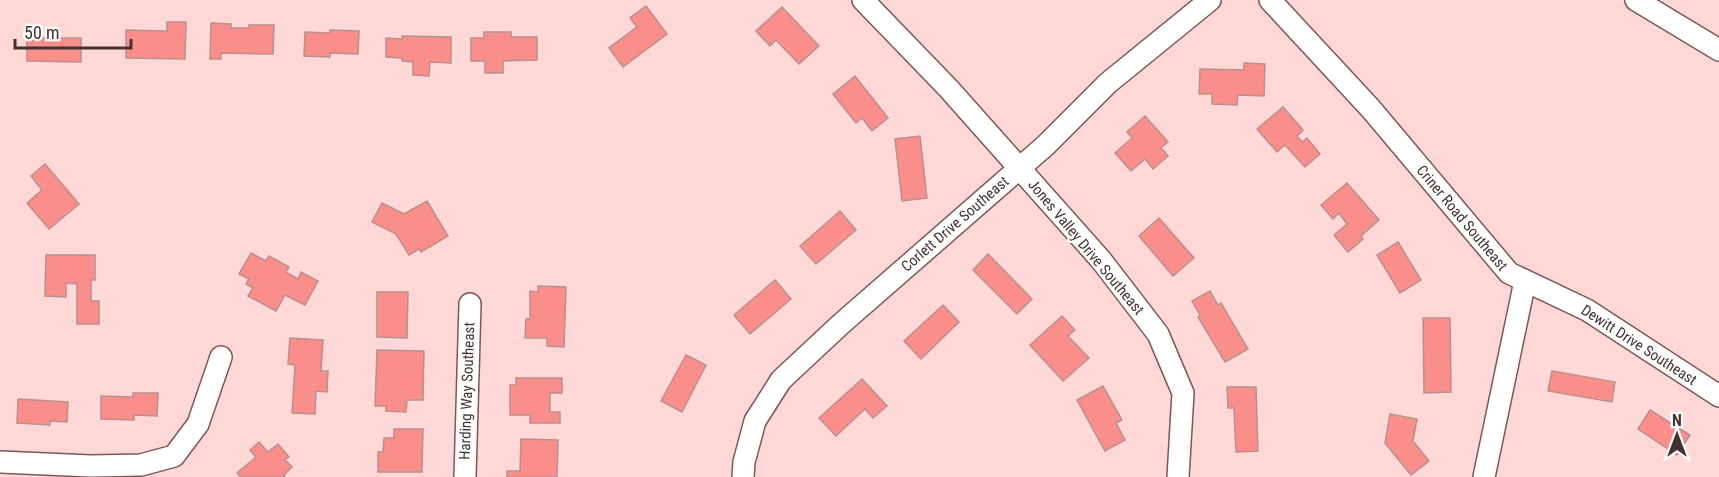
<svg xmlns="http://www.w3.org/2000/svg" width="1719" height="477" font-family="'Roboto Condensed',sans-serif">
<style>
.building{fill:#fa8e8b;stroke:#ba8f8d;stroke-width:1.5}
.lines{fill:none;stroke-linecap:round;stroke-linejoin:round}
.minor-casing{stroke:#7e5654;stroke-width:24}
.minor{stroke:#fff;stroke-width:21}
.labels{text-anchor:middle;dominant-baseline:central;stroke-width:4.5;stroke-linejoin:round;paint-order:stroke}
.street-label{font-size:15px;fill:#433130;stroke:#fff}
</style>
<rect width="100%" height="100%" fill="#fed8d6"/>
<g class="building">
<path d="M646,6L667,34L623,67L609,48L637,27L630,18Z"/>
<path d="M782,7L819,46L799,64L776,40L770,46L756,31Z"/>
<path d="M167,22H186L185,59L126,58V30L167,31Z"/>
<path d="M211,23L231,24V28H249V25H274L273,54L221,53V59H210Z"/>
<path d="M330,30L359,31L358,54L330,53V57L304,56L305,32L330,33Z"/>
<path d="M27,32L42,33V38H81V62L27,61Z"/>
<path d="M484,32H511V37H537V60L503,61V73H485V61H471V38H484Z"/>
<path d="M402,36L451,37V63L430,62L429,76L413,75V62L402,61V58L386,57V38L402,39Z"/>
<path d="M1244,63L1265,64L1264,96L1238,95L1237,105L1212,104V94H1199L1200,69L1244,70Z"/>
<path d="M855,76L888,118L872,131L862,118L856,123L833,94Z"/>
<path d="M1283,107L1303,130L1297,136L1302,142L1307,138L1320,154L1305,167L1285,145L1277,152L1257,129Z"/>
<path d="M1145,116L1168,142L1161,148L1168,156L1153,169L1145,159L1131,171L1115,153L1132,138L1127,132Z"/>
<path d="M920,136L927,198L902,201L895,139Z"/>
<path d="M45,164L79,204L49,229L27,203L42,190L31,176Z"/>
<path d="M1347,183L1379,220L1361,236L1363,239L1348,252L1334,235L1347,224L1339,213L1333,219L1321,205Z"/>
<path d="M427,201L448,236L421,252L419,249L409,255L396,234L372,222L382,203L404,214Z"/>
<path d="M840,211L856,230L816,264L800,246Z"/>
<path d="M1159,218L1194,258L1173,276L1139,236Z"/>
<path d="M1398,242L1421,280L1400,293L1377,255Z"/>
<path d="M251,253L266,261L269,256L289,267L286,272L298,279L301,272L318,281L305,305L285,295L276,311L248,296L253,288L246,284L249,279L239,274Z"/>
<path d="M988,254L1032,299L1017,314L973,270Z"/>
<path d="M46,255H95V280H91V301H99V324H77V284L66,283V297L45,296Z"/>
<path d="M775,280L791,299L750,334L734,315Z"/>
<path d="M538,286L566,287L564,347L547,346V338H525L526,319H530V291L538,292Z"/>
<path d="M1210,291L1218,305L1221,303L1248,349L1225,362L1198,317L1200,315L1192,301Z"/>
<path d="M377,292H408L407,338L377,337Z"/>
<path d="M943,305L959,322L921,359L904,341Z"/>
<path d="M1062,316L1075,330L1068,336L1089,358L1063,381L1030,345Z"/>
<path d="M1423,318H1450L1451,392L1424,393Z"/>
<path d="M290,338L323,340L321,371H328L327,392L316,391L315,414L292,413L295,365L288,364Z"/>
<path d="M377,350L424,351L423,400H407L406,412L386,411V406H375Z"/>
<path d="M686,355L706,365L682,412L661,401Z"/>
<path d="M1552,371L1615,382L1612,402L1548,391Z"/>
<path d="M516,378H562V393H550V412H560V423H530V415H510V385H516Z"/>
<path d="M862,379L887,406L873,418L865,409L836,436L819,418Z"/>
<path d="M1103,386L1122,420L1116,423L1125,440L1105,451L1077,400Z"/>
<path d="M1227,387H1256L1258,451L1236,452L1234,408H1228Z"/>
<path d="M133,393H158L157,416L134,415V420L101,419V396L133,397Z"/>
<path d="M18,399L68,402L67,422L50,421V425L17,423Z"/>
<path d="M1650,410L1690,435L1677,455L1638,429Z"/>
<path d="M1390,414L1417,419L1413,441L1429,461L1411,475L1385,443Z"/>
<path d="M394,429H423L422,472H378V452H383L384,438H394Z"/>
<path d="M521,439L558,440L557,477H507V471H520Z"/>
<path d="M259,442L268,452L278,444L289,457L285,460L292,467L284,475L285,477H241L237,473L256,457L250,450Z"/>
</g>
<g class="lines">
<g class="minor-casing">
<g id="minor">
<path d="M863,0L949,89L1101,260L1158,334L1183,393L1178,477"/>
<path d="M1270,0L1371,109L1509,273L1587,310L1719,396"/>
<path d="M1636,0L1719,50"/>
<path d="M0,462L91,466L141,465L174,456L198,424L221,357"/>
<path d="M465,477L470,304"/>
<path d="M743,477L744,462L755,421L781,380L841,324L1046,145L1108,83L1210,0"/>
<path d="M1484,477L1525,281"/>
</g>
</g>
<use href="#minor" class="minor"/>
</g>
<g class="labels">
<g class="street-label">
<text transform="translate(1462 218) rotate(50)">Criner Road Southeast</text>
<text transform="translate(955 224) rotate(-41)">Corlett Drive Southeast</text>
<text transform="translate(1086 247) rotate(50)">Jones Valley Drive Southeast</text>
<text transform="translate(1639 345) rotate(33)">Dewitt Drive Southeast</text>
<text transform="translate(467 391) rotate(-88)">Harding Way Southeast</text>
</g>
</g>
<g transform="translate(1677 435)" stroke="#ffffff" stroke-width="4.5" paint-order="stroke">
<path d="M0-4.5L10 22L0 15L-10 22Z" fill="#433130"/>
<text y="-9" font-size="16" font-weight="bold" text-anchor="middle" fill="#433130">N</text>
</g>
<path d="M15 39v9h116v-9" fill="none" stroke="#433130" stroke-width="3"/>
<text x="24" y="39" font-size="18" fill="#433130" stroke="#ffffff" stroke-width="4.5" paint-order="stroke">50 m</text>
</svg>
